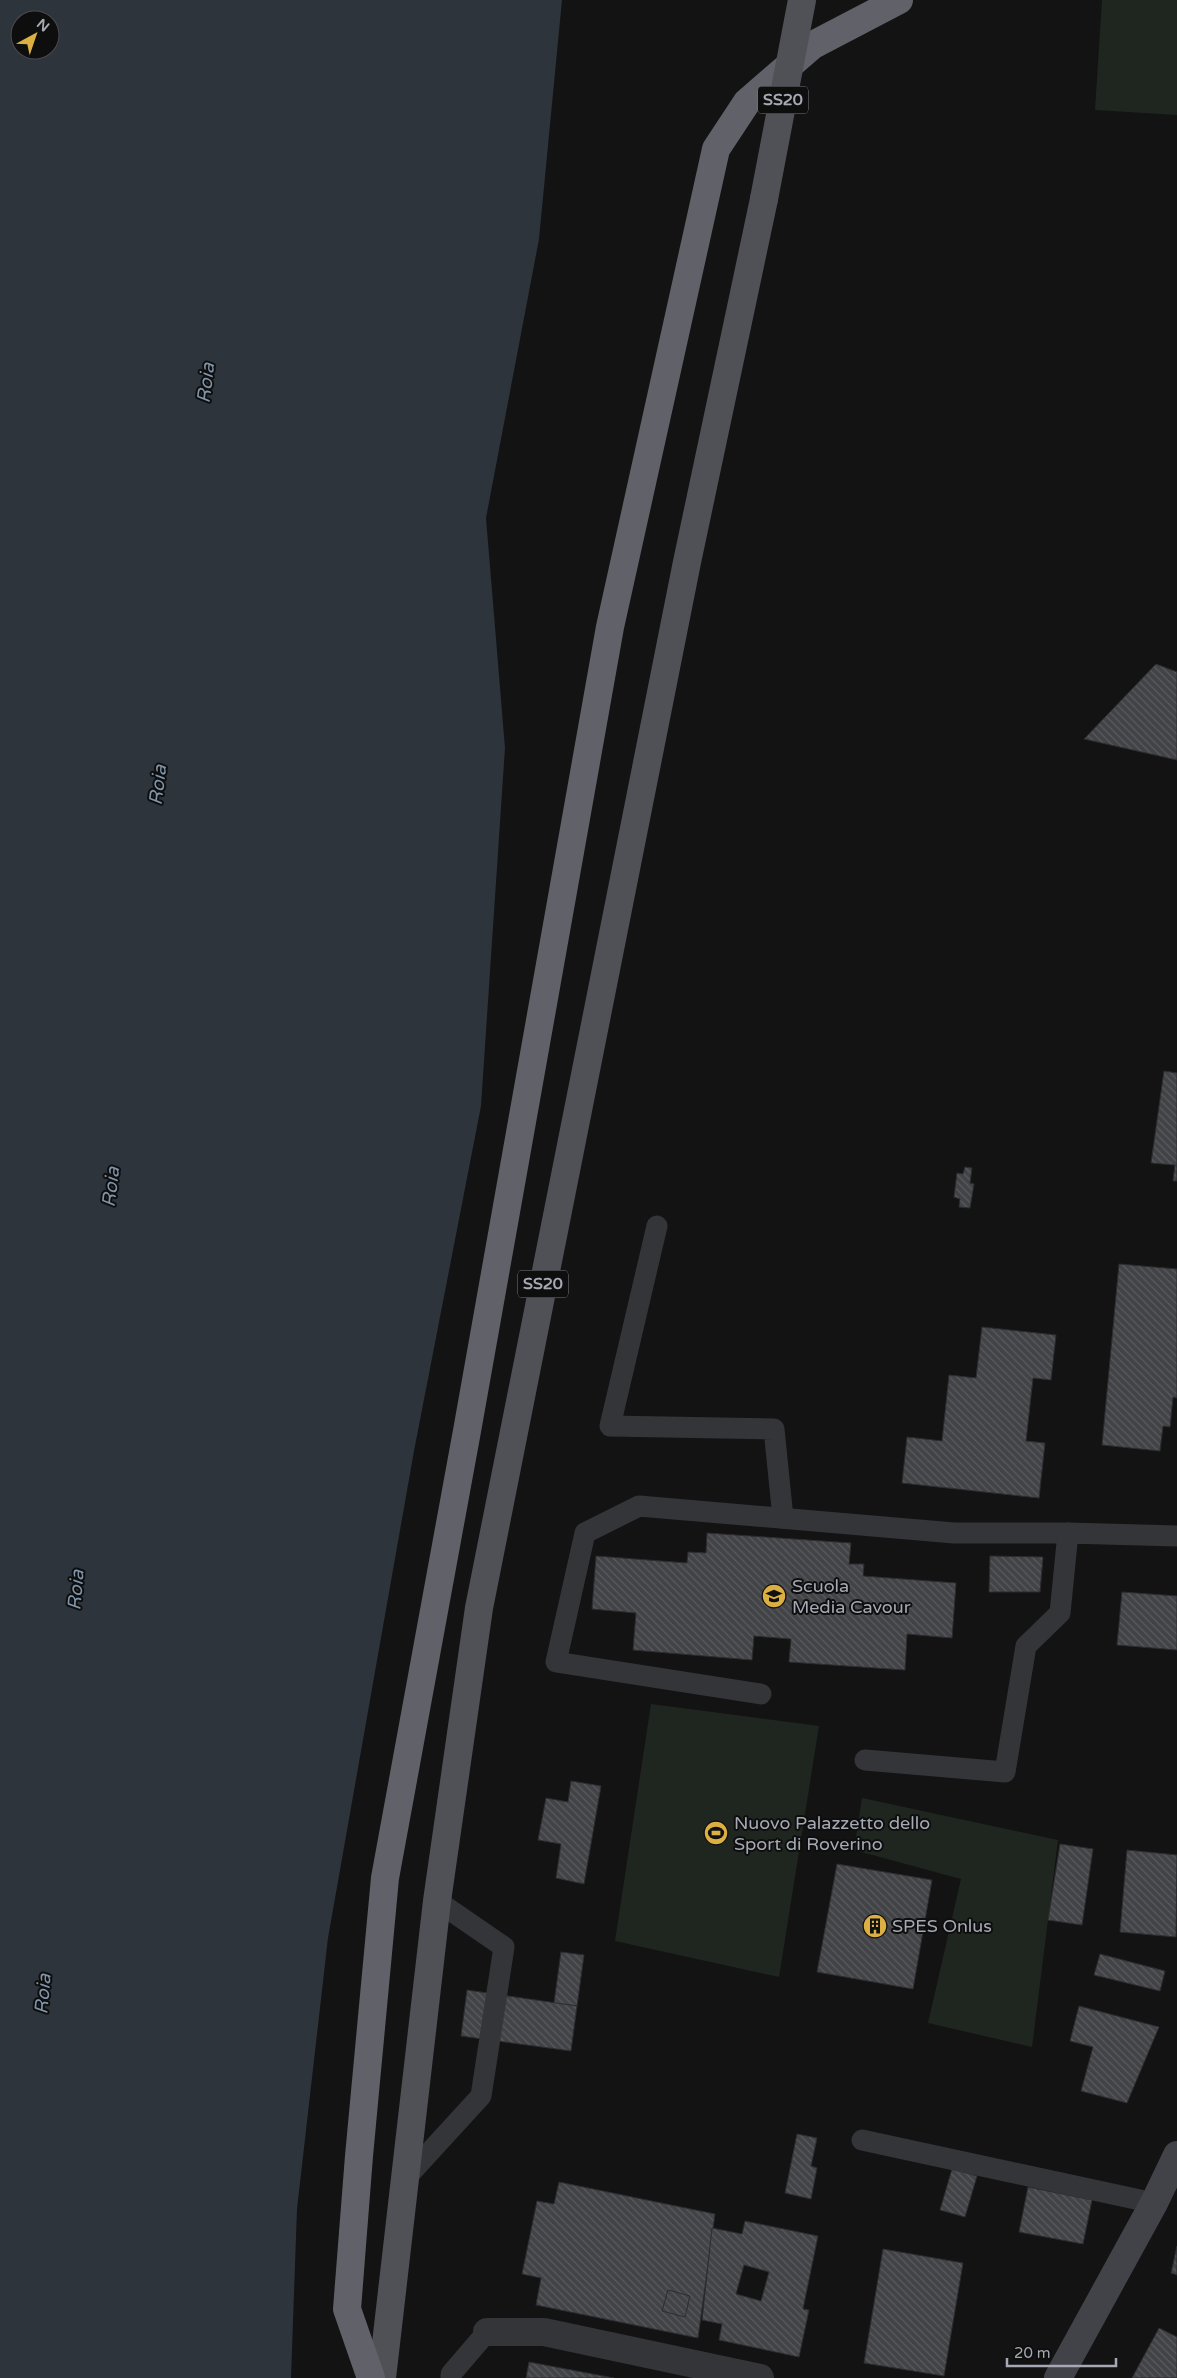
<svg xmlns="http://www.w3.org/2000/svg" width="1177" height="2378" font-family="'Varela Round',sans-serif">
<style>
.grass{fill:#1f2620}
.water{fill:#2d343b;fill-rule:evenodd}
.building{fill:url(#building-back-hatch);stroke:#2d2d30;fill-rule:evenodd}
.lines{fill:none;stroke-linecap:round;stroke-linejoin:round}
.service{stroke:#343538;stroke-width:21}
.minor{stroke:#343538;stroke-width:28}
.secondary{stroke:#424348;stroke-width:28}
.primary{stroke:#505157;stroke-width:28}
.motorway{stroke:#616269;stroke-width:28}
.primary-bridge{stroke:#505157;stroke-width:28}
.labels{text-anchor:middle;dominant-baseline:central;stroke-width:4;stroke-linejoin:round;paint-order:stroke}
.shield{fill:#0e0e0f;stroke:#787a82;stroke-width:1}
.shield-label{font-size:16px;font-weight:bold;fill:#a6a9b3}
.poi-label{font-size:18px;fill:#a6a9b3;stroke:#0e0e0f;text-anchor:start}
.water-label{font-size:19px;font-style:italic;fill:#8095aa;stroke:#0e0e0f}
</style>
<defs>
<pattern id="building-back-hatch" width="6" height="6" patternUnits="userSpaceOnUse" patternTransform="scale(1.25)"><rect width="6" height="6" fill="#424347"/><path d="M-1 5l2 2M0 0l6 6M5-1l2 2" fill="none" stroke="#5a5b5f"/></pattern>
</defs>
<rect width="100%" height="100%" fill="#131314"/>
<g class="grass">
<path d="M1102,0H1177V115L1095,110Z"/>
<path d="M651,1704L819,1726L779,1977L615,1941Z"/>
<path d="M862,1798L1058,1840L1032,2047L928,2023L961,1879L854,1850Z"/>
</g>
<path class="water" d="M0,0H562L539,239L486,518L505,748L481,1106L414,1451L328,1938L297,2209L291,2378H0ZM20,20H50V50H20Z"/>
<g class="building">
<path d="M1156,664L1177,672V760L1084,739Z"/>
<path d="M1164,1071L1177,1073V1181H1173L1175,1165L1151,1163Z"/>
<path d="M965,1167L972,1168L970,1183L974,1184L970,1208L959,1207L960,1199L954,1197L957,1173L963,1174Z"/>
<path d="M1119,1264L1177,1269V1398L1173,1397L1170,1427L1163,1426L1160,1451L1102,1445Z"/>
<path d="M982,1327L1056,1335L1051,1380L1033,1378L1026,1441L1045,1443L1039,1498L902,1483L907,1437L942,1441L949,1375L976,1378Z"/>
<path d="M707,1533L851,1543L849,1564H864L863,1576L956,1583L952,1638L907,1634L905,1670L789,1662L791,1639L754,1636L752,1660L633,1650L636,1613L592,1609L596,1556L687,1563L688,1552L706,1553Z"/>
<path d="M990,1556L1043,1557L1040,1592H989Z"/>
<path d="M1122,1592L1177,1596V1650L1117,1645Z"/>
<path d="M571,1781L601,1786L584,1884L556,1878L561,1844L538,1840L546,1798L568,1802Z"/>
<path d="M1060,1844L1093,1849L1082,1925L1048,1920Z"/>
<path d="M1127,1850L1177,1855L1176,1937L1120,1932Z"/>
<path d="M837,1864L932,1880L913,1989L817,1972Z"/>
<path d="M561,1952L584,1955L577,2006L554,2003Z"/>
<path d="M1100,1954L1165,1971L1160,1991L1094,1975Z"/>
<path d="M467,1990L577,2006L571,2051L461,2036Z"/>
<path d="M1079,2006L1159,2027L1127,2103L1081,2091L1093,2047L1070,2041Z"/>
<path d="M797,2134L817,2138L811,2166L817,2168L811,2199L785,2193Z"/>
<path d="M952,2169L977,2176L965,2217L940,2210Z"/>
<path d="M559,2182L715,2214L698,2338L536,2305L541,2278L522,2274L537,2201L554,2204Z"/>
<path d="M1028,2187L1092,2200L1083,2244L1019,2232Z"/>
<path d="M745,2221L818,2236L803,2309L809,2310L799,2357L719,2340L722,2324L702,2320L712,2228L742,2234ZM744,2265L769,2272L761,2301L736,2294Z"/>
<path d="M1177,2246V2275L1171,2273Z"/>
<path d="M883,2249L963,2263L944,2376L864,2363Z"/>
<path d="M668,2290L690,2296L685,2317L662,2311Z"/>
<path d="M1159,2328L1177,2337V2378H1132Z"/>
<path d="M529,2362L614,2378H526Z"/>
</g>
<g class="lines">
<g class="service">
<path d="M657,1226L610,1426L774,1429L783,1518"/>
<path d="M761,1694L556,1662L585,1533L639,1506L954,1533H1068"/>
<path d="M865,1760L1005,1772L1026,1646L1060,1613L1068,1533L1177,1536"/>
<path d="M862,2140L1154,2203"/>
<path d="M405,2179L481,2096L504,1947L437,1901"/>
<path d="M451,2378V2374L487,2332"/>
</g>
<path class="minor" d="M487,2332H544L760,2378"/>
<path class="secondary" d="M1058,2378L1154,2203L1177,2155"/>
<path class="primary" d="M382,2378L437,1901L479,1608L687,562L764,199"/>
<path class="motorway" d="M371,2378L347,2309L359,2156L385,1878L467,1431L610,627L716,149L747,102L813,45L899,0"/>
<path class="primary-bridge" d="M764,199L802,0"/>
</g>
<defs>
<g id="school-disc" transform="scale(1.25)"><circle r="9.5" fill="#dcaf43" stroke="#0e0e0f"/><path d="M0-5L7-2L0 1L-7-2ZM-4 1L0 2.5L4 1V4Q0 6-4 4Z" fill="#111"/></g>
<g id="stadium-disc" transform="scale(1.25)"><circle r="9.5" fill="#dcaf43" stroke="#0e0e0f"/><path d="M0-5a6.5 5 0 1 0 0 10a6.5 5 0 1 0 0-10ZM-3.5-1.8h7v3.6h-7Z" fill="#111"/></g>
<g id="building-disc" transform="scale(1.25)"><circle r="9.5" fill="#dcaf43" stroke="#0e0e0f"/><path d="M-4-6H4V6H1V3H-1V6H-4ZM-2.5-4.3h1.7v1.8h-1.7ZM.8-4.3h1.7v1.8H.8ZM-2.5-1h1.7V.8h-1.7ZM.8-1h1.7V.8H.8Z" fill="#111"/></g>
</defs>
<g fill-rule="evenodd">
<use href="#school-disc" x="774" y="1596"/>
<use href="#stadium-disc" x="716" y="1833"/>
<use href="#building-disc" x="875" y="1926"/>
</g>
<g class="labels">
<g class="shield">
<rect x="758" y="86.5" width="50" height="27" rx="4"/>
<rect x="518" y="1270.5" width="50" height="27" rx="4"/>
</g>
<g class="shield-label">
<text x="783" y="100">SS20</text>
<text x="543" y="1284">SS20</text>
</g>
<g class="poi-label">
<text x="792" y="1586">Scuola<tspan x="792" dy="21">Media Cavour</tspan></text>
<text x="734" y="1823">Nuovo Palazzetto dello<tspan x="734" dy="21">Sport di Roverino</tspan></text>
<text x="892" y="1926">SPES Onlus</text>
</g>
<g class="water-label">
<text transform="translate(206 383) rotate(-83)">Roia</text>
<text transform="translate(158 785) rotate(-83)">Roia</text>
<text transform="translate(111 1187) rotate(-83)">Roia</text>
<text transform="translate(76 1590) rotate(-85)">Roia</text>
<text transform="translate(43 1994) rotate(-85)">Roia</text>
</g>
</g>
<g transform="translate(35 35) rotate(40)"><circle r="24" fill="#0e0e0f" stroke="#4b4c51"/>
<path d="M0-4L9 19L0 12L-9 19Z" fill="#dcaf43"/>
<text y="-8" font-size="14" font-weight="bold" text-anchor="middle" fill="#a6a9b3">N</text>
</g>
<path d="M1007 2358v8h109v-8" fill="none" stroke="#a6a9b3" stroke-width="2.5"/>
<text x="1014" y="2358" font-size="15" fill="#a6a9b3" stroke="#0e0e0f" stroke-width="4" paint-order="stroke">20 m</text>
</svg>
